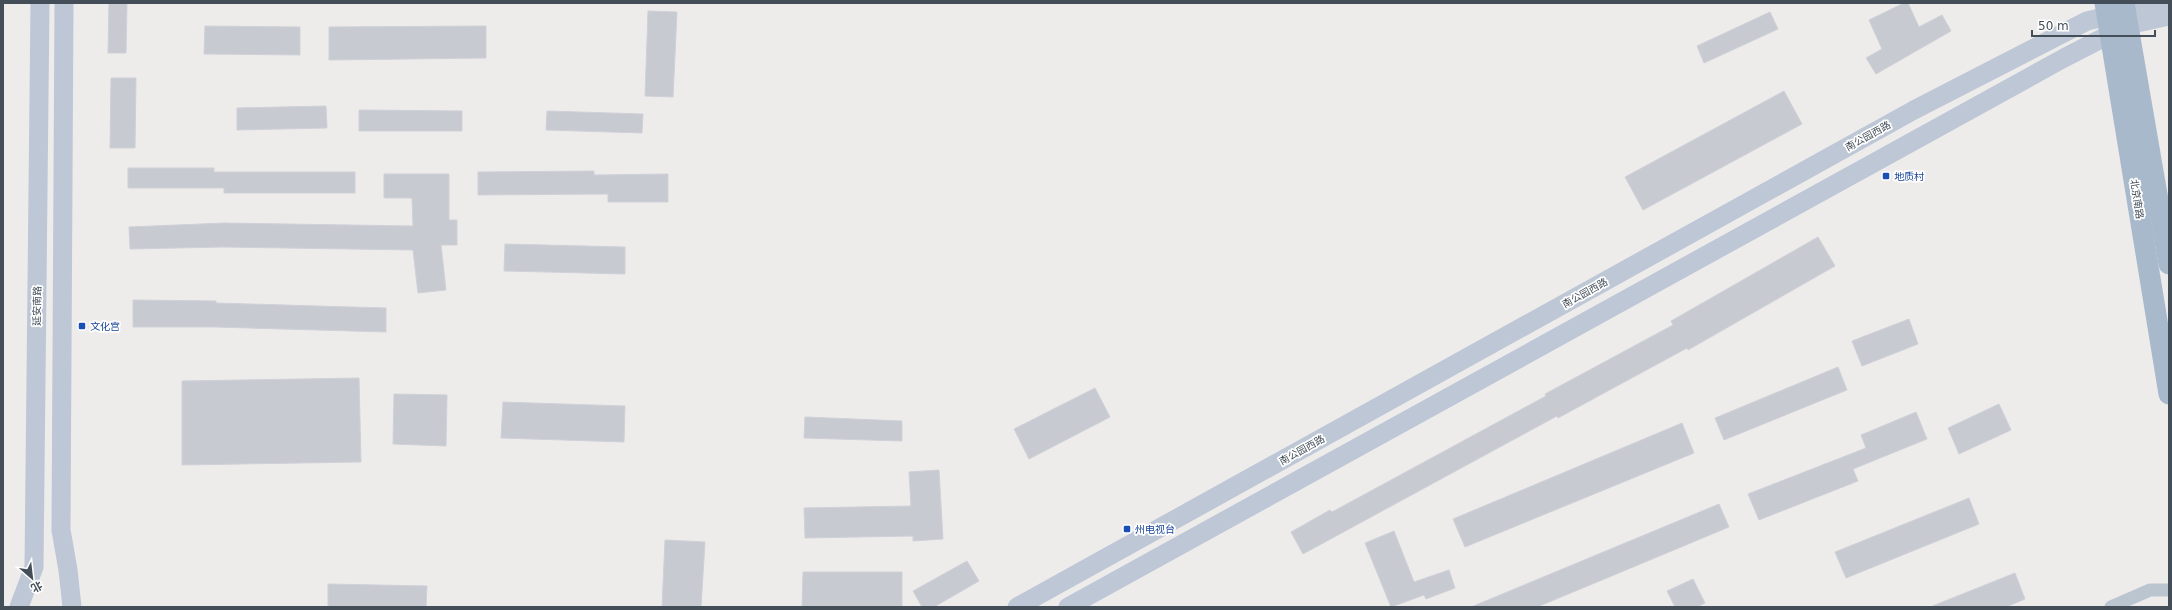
<svg xmlns="http://www.w3.org/2000/svg" width="2172" height="610" font-family="'DejaVu Sans','Noto Sans SC',sans-serif">
<style>
.building{fill:#c8cad1;stroke:#cfd1d8}
.lines{fill:none;stroke-linecap:round;stroke-linejoin:round}
.street{stroke:#bbc5cf;stroke-width:13}
.secondary{stroke:#bdc7d6;stroke-width:19}
.primary{stroke:#a9b9cc;stroke-width:21}
.transit-dot{fill:#1a4fb4;stroke:#fff;stroke-width:1.5}
.labels{text-anchor:middle;dominant-baseline:central;stroke-width:3.5;stroke-linejoin:round;paint-order:stroke}
.street-label{font-size:10px;fill:#434e59;stroke:#fff}
.transit-label{font-size:10px;fill:#164399;stroke:#fff;text-anchor:start}
</style>
<rect width="100%" height="100%" fill="#eeebeb"/>
<g class="building">
<path d="M109,3H127L126,53H108Z"/>
<path d="M1904,3H1908L1919,27L1942,15L1951,31L1876,74L1866,58L1882,49L1869,20Z"/>
<path d="M648,11L677,12L673,97L645,96Z"/>
<path d="M1770,12L1778,29L1704,63L1697,46Z"/>
<path d="M205,26L300,27V55L204,54Z"/>
<path d="M486,26V58L329,60V27Z"/>
<path d="M111,78H136L135,148H110Z"/>
<path d="M1784,91L1802,124L1643,210L1625,177Z"/>
<path d="M326,106L327,128L237,130V108Z"/>
<path d="M359,110L462,111V131H359Z"/>
<path d="M547,111L643,114L642,133L546,130Z"/>
<path d="M128,168H214V172H355V193H224V188H128Z"/>
<path d="M594,171V175L668,174V202H608V194L478,195V172Z"/>
<path d="M384,174H449V220H457V245H441L446,290L418,293L413,250L222,247L130,249L129,227L224,223L413,226L412,198H384Z"/>
<path d="M1818,237L1835,266L1688,350L1687,348L1558,418L1557,416L1303,554L1291,532L1330,510L1332,512L1546,396L1545,394L1673,325L1671,321Z"/>
<path d="M505,244L625,247V274L504,271Z"/>
<path d="M133,300L216,301V303L386,308V332L215,327H133Z"/>
<path d="M1909,319L1918,344L1862,366L1852,341Z"/>
<path d="M1838,367L1847,390L1724,440L1715,418Z"/>
<path d="M359,378L361,462L182,465V381Z"/>
<path d="M1095,388L1110,417L1029,459L1014,429Z"/>
<path d="M394,394L447,395L446,446L393,444Z"/>
<path d="M503,402L625,406L624,442L501,438Z"/>
<path d="M1999,404L2011,430L1959,454L1948,428Z"/>
<path d="M1916,412L1927,439L1853,469L1858,481L1759,520L1748,494L1866,448L1861,435Z"/>
<path d="M805,417L902,421V441L804,438Z"/>
<path d="M1682,423L1694,453L1465,547L1453,519Z"/>
<path d="M939,470L943,539L913,541V536L805,538L804,508L911,506L909,472Z"/>
<path d="M1969,498L1979,524L1846,578L1835,552Z"/>
<path d="M1719,504L1729,527L1602,580L1537,607H1471Z"/>
<path d="M1394,531L1414,582L1449,570L1455,588L1426,599L1424,595L1391,607L1365,543Z"/>
<path d="M665,540L705,542L701,607H662Z"/>
<path d="M967,561L979,581L934,607H922L913,591Z"/>
<path d="M803,572H902V607H802Z"/>
<path d="M2015,573L2025,599L2006,607H1930Z"/>
<path d="M1693,579L1705,603L1697,607H1675L1667,591Z"/>
<path d="M328,584L427,586L426,607H328Z"/>
</g>
<g class="lines">
<path class="street" d="M2111,607L2150,590H2169"/>
<g class="secondary">
<path d="M64,3L61,530L68,570L72,607"/>
<path d="M19,607L34,567L40,3"/>
<path d="M1017,607L1914,110L2087,21L2163,3"/>
<path d="M1068,607L2064,58L2128,25L2169,16"/>
</g>
<g class="primary">
<path d="M2105,3L2169,394"/>
<path d="M2124,3L2169,264"/>
</g>
</g>
<g class="transit-dot">
<rect x="1882" y="172" width="8" height="8" rx="2"/>
<rect x="78" y="322" width="8" height="8" rx="2"/>
<rect x="1123" y="525" width="8" height="8" rx="2"/>
</g>
<g class="labels">
<g class="street-label">
<text transform="translate(1868 136) rotate(-29)">南公园西路</text>
<text transform="translate(2137 199) rotate(81)">北京南路</text>
<text transform="translate(1585 293) rotate(-29)">南公园西路</text>
<text transform="translate(37 306) rotate(-89)">延安南路</text>
<text transform="translate(1302 450) rotate(-29)">南公园西路</text>
</g>
<g class="transit-label">
<text x="1894" y="176">地质村</text>
<text x="90" y="326">文化宫</text>
<text x="1135" y="529">州电视台</text>
</g>
</g>
<rect width="2172" height="610" fill="none" stroke="#434e59" stroke-width="8"/>
<g transform="translate(32 578) rotate(152)" stroke="#ffffff" stroke-width="3" paint-order="stroke">
<path d="M0-3L7 15L0 10L-7 15Z" fill="#434e59"/>
<text y="-6" font-size="11" font-weight="bold" text-anchor="middle" fill="#434e59">北</text>
</g>
<path d="M2032 30v6h123v-6" fill="none" stroke="#434e59" stroke-width="2"/>
<text x="2038" y="30" font-size="12" fill="#434e59" stroke="#ffffff" stroke-width="3" paint-order="stroke">50 m</text>
</svg>
